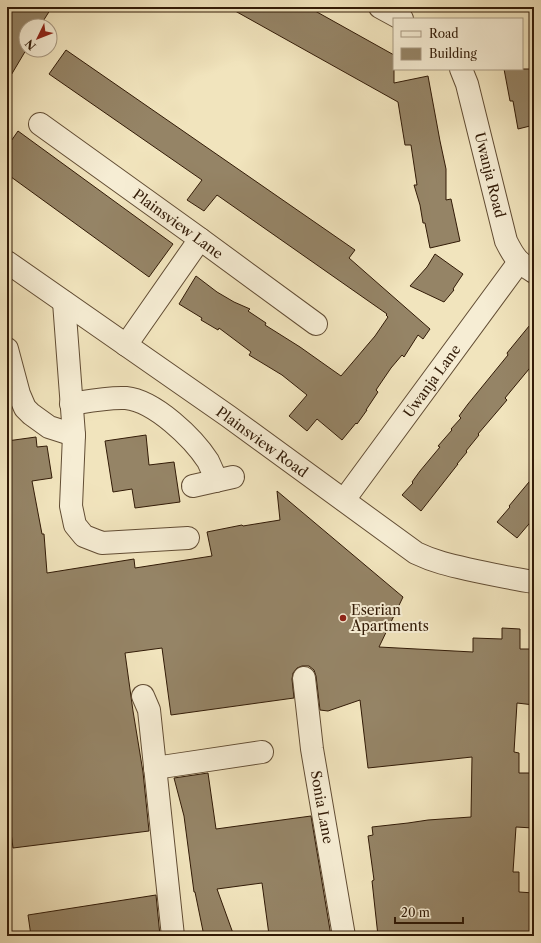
<svg xmlns="http://www.w3.org/2000/svg" width="541" height="943" font-family="'Libre Caslon Text',serif">
<style>
.building{fill:#958466;stroke:#321b07}
.lines{fill:none;stroke-linecap:round;stroke-linejoin:round}
.minor-casing{stroke:#624d34;stroke-width:24}
.minor{stroke:#f6edd4;stroke-width:22}
.poi-dot{fill:#8f2418;stroke:#f6edd4;stroke-width:1.5}
.labels{text-anchor:middle;dominant-baseline:central;stroke-width:4;stroke-linejoin:round;paint-order:stroke}
.street-label{font-size:14px;fill:#321b07;stroke:#f6edd4}
.poi-label{font-size:14px;fill:#321b07;stroke:#f6edd4;text-anchor:start}
</style>
<rect width="100%" height="100%" fill="#f1e4bd"/>
<filter id="stains"><feTurbulence type="fractalNoise" baseFrequency=".005" numOctaves="4"/><feColorMatrix values="0 0 0 0 .2 0 0 0 0 .09 0 0 0 0 .02 0 0 0 .5 -.17"/></filter>
<radialGradient id="worn" r=".72"><stop offset=".6" stop-color="#630" stop-opacity="0"/><stop offset="1" stop-color="#630" stop-opacity=".3"/></radialGradient>
<g class="building">
<path d="M11,7H52L40,26H26V50L7,82V15Z"/>
<path d="M228,7H308L394,55V83L428,76L440,141L446,169V200L451,199L460,241L430,248L425,223H423L420,205L414,185H417L411,145H405L398,102Z"/>
<path d="M66,50L355,250L349,258L430,329L423,339L418,335L404,357L402,355L391,368L376,390L378,392L366,410H367L357,424L356,423L342,440L317,419L307,431L289,416L307,395L282,375L249,355L251,352L219,328L218,330L201,320L202,318L179,304L196,276L217,292L234,302L250,309L248,311L266,323L265,325L300,347L341,376L375,336L388,317L386,315L387,314L217,195L204,211L187,200L202,180L49,74Z"/>
<path d="M504,69H534V125L518,129L513,101H510Z"/>
<path d="M18,131L173,244L149,277L7,174V147Z"/>
<path d="M435,254L463,274L453,289L454,290L444,302L410,286L427,267Z"/>
<path d="M534,320V363L505,398L507,400L478,434L479,435L466,451L467,452L457,464H458L421,511L402,495L413,483L412,482L420,471L440,447L438,446L452,430L451,429L461,418L459,416L468,404L508,355L507,353Z"/>
<path d="M146,435L149,465L174,462L180,502L135,508L132,489L113,492L105,441Z"/>
<path d="M36,437L37,447L47,446L52,478L32,481L42,534H44L47,573L134,559L135,568L212,556L207,532L242,525L243,526L280,520L277,491L403,597L379,647L473,652V638L502,639V628L520,629V649H534V705L517,703L514,752L519,753V773H534V811L533,828L516,827L513,872H519V892L534,893V936H378L372,881L374,880L368,836L373,835L372,827L408,823L428,820L471,817L472,757L368,768L360,700L328,711L320,710L316,676L314,670L309,666H302L297,668L293,673L292,679L294,698L171,715L162,648L125,653L133,711L143,772L149,831L13,848L7,802V441Z"/>
<path d="M534,476V518L517,538L497,522L510,507L509,506Z"/>
<path d="M208,773L216,829L311,816L331,936H286L285,932L269,935L262,883L217,889L234,936H204L195,892H194L184,816L174,778Z"/>
<path d="M156,895L160,936H31L28,915Z"/>
</g>
<g class="lines">
<g class="minor-casing">
<g id="minor">
<path d="M380,7L402,19"/>
<path d="M461,69L467,84L506,241C515,259 518,262 534,272"/>
<path d="M40,124L200,239L316,324"/>
<path d="M7,262L228,416L416,553C437,563 454,566 476,571C495,575 514,579 534,582"/>
<path d="M64,302L74,435L71,506L75,525L84,536L102,543L188,538"/>
<path d="M126,345L200,239"/>
<path d="M7,349L19,394L25,408L31,414L49,427L74,435"/>
<path d="M71,404C89,401 108,397 126,398C155,401 193,438 208,461C211,467 214,474 216,481"/>
<path d="M193,486L233,477"/>
<path d="M344,500L519,262"/>
<path d="M304,678L312,749L344,936"/>
<path d="M143,696L149,710L173,936"/>
<path d="M155,768L262,752"/>
</g>
</g>
<use href="#minor" class="minor"/>
</g>
<circle class="poi-dot" cx="343" cy="618" r="4"/>
<g class="labels">
<g class="street-label">
<text transform="translate(490 175) rotate(76)">Uwanja Road</text>
<text transform="translate(178 224) rotate(36)">Plainsview Lane</text>
<text transform="translate(432 381) rotate(-54)">Uwanja Lane</text>
<text transform="translate(262 442) rotate(36)">Plainsview Road</text>
<text transform="translate(322 807) rotate(80)">Sonia Lane</text>
</g>
<g class="poi-label">
<text x="351" y="610">Eserian<tspan x="351" dy="16">Apartments</tspan></text>
</g>
</g>
<rect width="541" height="943" fill="none" stroke="#f1e4bd" stroke-width="24"/>
<rect x="8" y="8" width="525" height="927" fill="none" stroke="#321b07" stroke-width="2"/>
<rect x="12" y="12" width="517" height="919" fill="none" stroke="#321b07"/>
<rect x="393" y="18" width="130" height="52" fill="#f6edd4" stroke="#a89982"/>
<rect x="401" y="31" width="20" height="6" fill="#f6edd4" stroke="#a89982"/>
<text x="429" y="38" font-size="12" fill="#321b07">Road</text>
<rect x="401" y="48" width="20" height="12" fill="#958466" stroke="#a89982"/>
<text x="429" y="58" font-size="12" fill="#321b07">Building</text>
<g transform="translate(38 38) rotate(227)"><circle r="19" fill="#f6edd4" stroke="#a89982"/>
<path d="M0-3L7 15L0 10L-7 15Z" fill="#8f2418"/>
<text y="-6" font-size="11" font-weight="bold" text-anchor="middle" fill="#321b07">N</text>
</g>
<path d="M395 917v6h68v-6" fill="none" stroke="#321b07" stroke-width="2"/>
<text x="401" y="917" font-size="12" fill="#321b07" stroke="#f6edd4" stroke-width="3" paint-order="stroke">20 m</text>
<rect width="100%" height="100%" filter="url(#stains)"/>
<rect width="100%" height="100%" fill="url(#worn)"/>
</svg>
